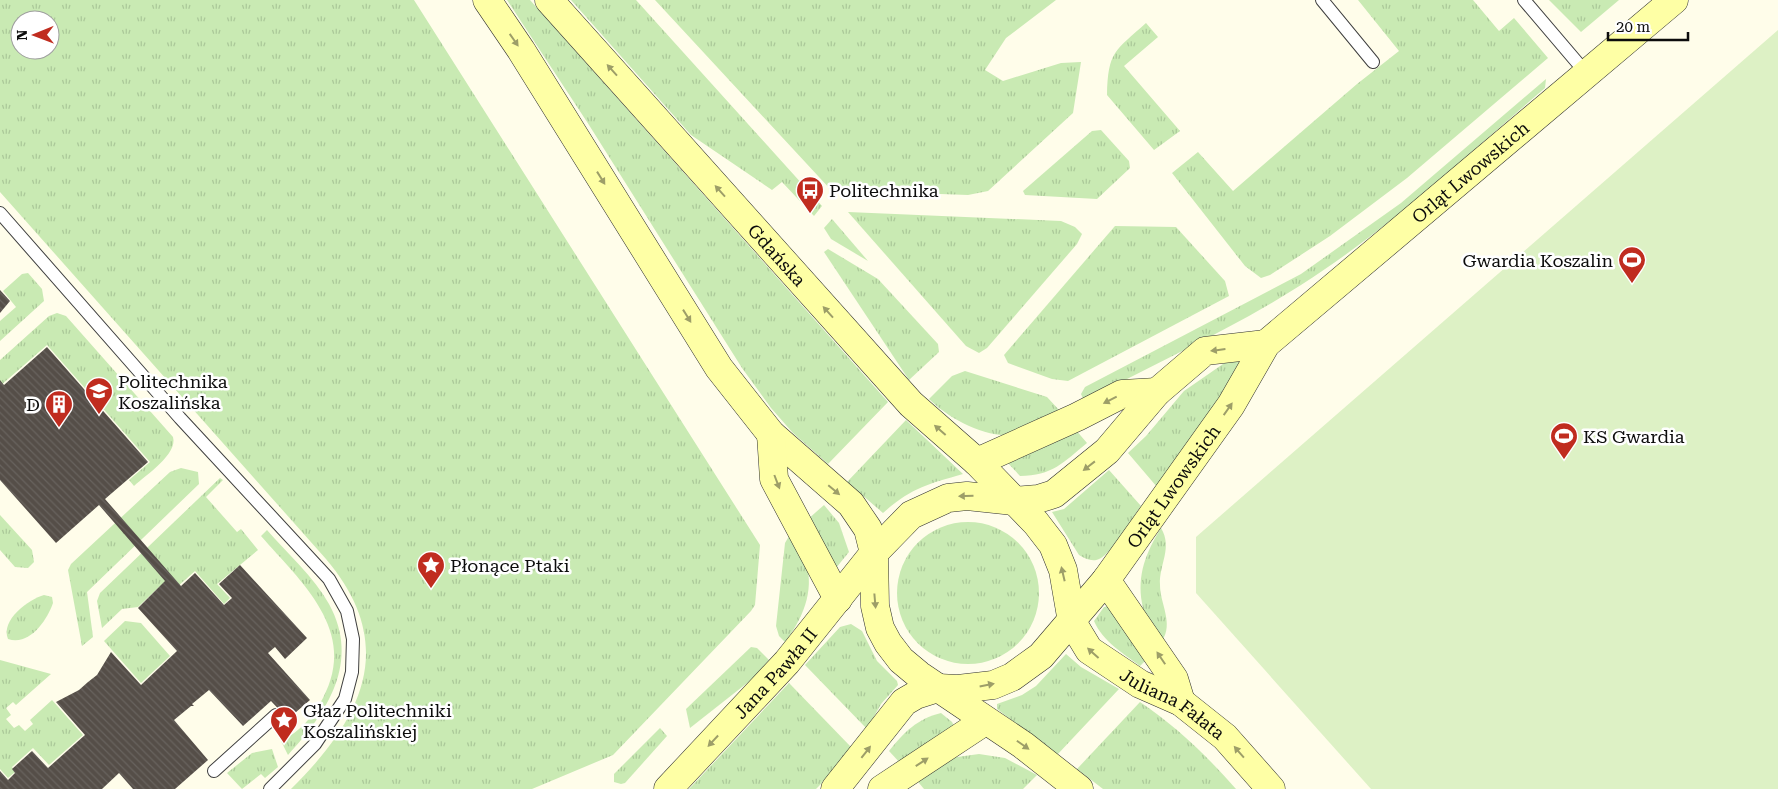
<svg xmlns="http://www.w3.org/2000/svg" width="1778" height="789" font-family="'Roboto Serif',serif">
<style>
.grass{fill:url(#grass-tufts);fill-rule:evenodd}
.pitch{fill:#ddf1c5}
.building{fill:url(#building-back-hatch)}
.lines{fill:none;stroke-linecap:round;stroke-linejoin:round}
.lane-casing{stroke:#3f3f3f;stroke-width:14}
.secondary-casing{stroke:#2e2e2e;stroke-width:29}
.lane{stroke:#fff;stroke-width:12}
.secondary{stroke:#feffa5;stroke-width:28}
.oneway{fill:#9d9e68}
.labels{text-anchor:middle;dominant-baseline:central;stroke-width:5;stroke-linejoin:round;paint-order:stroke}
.street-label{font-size:18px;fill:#0c0c0c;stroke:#fff}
.poi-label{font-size:18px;fill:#0c0c0c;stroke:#fff;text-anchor:start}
</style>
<defs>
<pattern id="grass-tufts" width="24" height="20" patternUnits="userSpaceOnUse" patternTransform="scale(1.25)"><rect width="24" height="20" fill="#c9eab3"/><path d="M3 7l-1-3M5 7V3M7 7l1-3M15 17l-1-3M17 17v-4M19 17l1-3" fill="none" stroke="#abc899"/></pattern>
<pattern id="building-back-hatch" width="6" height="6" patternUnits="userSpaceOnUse" patternTransform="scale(1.25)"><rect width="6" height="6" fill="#554e48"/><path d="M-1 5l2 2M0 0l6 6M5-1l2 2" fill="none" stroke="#68635e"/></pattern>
</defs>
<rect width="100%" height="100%" fill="#fffdea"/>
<g class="grass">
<path d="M0,0H414L760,545L755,605L751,611L613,755L532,789H291C363,718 399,645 326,559L0,192ZM20,20H50V50H20Z"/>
<path d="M507,0H530L888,402L828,464L793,433L771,408L742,368L589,125Z"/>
<path d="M571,0H636L822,206L814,216L782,182L772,190L691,135Z"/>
<path d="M655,0H1056L1006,38L985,70L1003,81L1061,63L1081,62L1073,113L988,191L968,195L831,190Z"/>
<path d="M1358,0H1473L1499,31L1514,18L1548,58L1407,178L1330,236L1270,275L1261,278L1245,266L1172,173L1198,152L1233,191L1357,84L1399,51Z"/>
<path d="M1549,0H1619L1581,32Z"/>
<path d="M1146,23L1158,37L1124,66L1180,131L1154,150L1107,95C1108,51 1115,51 1146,23Z"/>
<path d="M1546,79L1545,88C1466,156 1389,229 1301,285C1232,329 1156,363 1084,401L1081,394L1085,387L1301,274L1401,203Z"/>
<path d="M1101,130L1129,161L1130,168L1097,199L1025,195L1023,191L1092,131Z"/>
<path d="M848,212L1061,221L1075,227L1082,234L1077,244L987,348L979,353L966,346Z"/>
<path d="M832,219L868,261L831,239L824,228Z"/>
<path d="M1115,226L1176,227L1225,281L1229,296L1068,381L1052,379L1008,363L1004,355Z"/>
<path d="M828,249L878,279L938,344L939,352L909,380L824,252Z"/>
<path d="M28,273L42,289L44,301L0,341V321L16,307L3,291L22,274Z"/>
<path d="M57,313L66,316L173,437C178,454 146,475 134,486L129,480L150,462L47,345L0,386V360L49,316Z"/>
<path d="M1236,355L1243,363L1157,487L1128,453L1146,436L1184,391Z"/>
<path d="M965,371L1047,397L1060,411C1049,418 1036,427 1023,432C994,444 949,419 929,399L952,376Z"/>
<path d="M906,420L963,474C928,484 911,488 883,513L847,482Z"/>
<path d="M1075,429L1087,443C1064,462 1052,476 1020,476L1006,461Z"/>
<path d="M181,468L198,472L199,484L87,592L93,637L82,646L68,570L71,564L170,472Z"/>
<path d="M1109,470L1141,506C1133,517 1111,553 1101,558C1093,563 1086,559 1079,555L1052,512L1064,509Z"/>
<path d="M220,478L223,480L206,497L237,532L241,529L258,550L217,584L230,598L224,604L195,571L167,596L159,587L138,607L122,609L102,628L97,601L100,593Z"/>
<path d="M824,505L839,523L849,552L836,568L807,520Z"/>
<path d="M0,515L32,550L34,562L28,568L15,567L0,550Z"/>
<circle cx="968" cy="593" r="71"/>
<path d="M1161,528C1173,548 1159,564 1160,585C1160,604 1174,623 1162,641C1157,633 1151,626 1146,618C1144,614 1143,608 1142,603C1137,575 1146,552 1161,528Z"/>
<path d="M267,530C287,553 314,577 329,604C361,662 327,713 288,755L281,741C300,732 313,716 323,698C359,631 301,582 261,536Z"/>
<path d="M792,531C797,541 803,552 806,563C815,591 802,620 785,642L779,636L776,626L785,543Z"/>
<path d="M44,595L52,597L53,603C47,620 30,646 8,639C0,620 29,599 44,595Z"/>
<path d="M1109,606L1149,657L1140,666C1123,653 1103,642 1094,621L1104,607Z"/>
<path d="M125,621L141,623L170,656L141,683L104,641Z"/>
<path d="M851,624L862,631L877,661L897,681L898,685L881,704L867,729L805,665L840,627Z"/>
<path d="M751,647L757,648L769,660L756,676L690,728L686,709Z"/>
<path d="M1066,654L1081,667L1119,689L1057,755L997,709V704L1022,695L1036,686Z"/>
<path d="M0,660L51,674L16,705L13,702L6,708L11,715L6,719L14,728L19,725L25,731L33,724L30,720L52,700L83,735L49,765L33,748L12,767L15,772L8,778L0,769Z"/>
<path d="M789,683L852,748L819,786L816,789H689Z"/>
<path d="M1140,702C1177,727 1207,756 1236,789H1103L1077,769Z"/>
<path d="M941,713L952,722L954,726L901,764L889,751C904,732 917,719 941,713Z"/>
<path d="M660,728L667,736L625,783L621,784L614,782V774Z"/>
<path d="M272,749L278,767L265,778L261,774L242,789L227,773L252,753Z"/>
<path d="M979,754L1005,758L1037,775L1023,789H924L914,777L950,758Z"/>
</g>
<path class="pitch" d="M1778,30V789H1371L1196,593V537Z"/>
<g class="building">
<path d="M0,290L10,301L0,313Z"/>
<path d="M47,347L148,462L105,499L181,586L195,573L224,605L232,598L219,584L240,565L307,638L285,659L275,647L268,653L310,700L288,719L271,701L243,726L209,690L192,704L194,706H191L174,720L208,760L175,789H133L119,773L102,789H0V771L8,780L15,773L12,769L32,751L48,768L85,735L56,702L79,690L88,682L97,675L111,652L141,685L177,651L138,608L165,581L99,505L56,543L0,480V380L4,385Z"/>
</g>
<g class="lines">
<g class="lane-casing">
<g id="lane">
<path d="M1322,0L1373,62"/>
<path d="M1524,0L1587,74"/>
<path d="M0,213L180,418L329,579L347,611L353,639L352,672L345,699L315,744L270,789"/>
<path d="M214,771L276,715"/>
</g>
</g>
<g class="secondary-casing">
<g id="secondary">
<path d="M487,0L521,50L719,368L771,434L851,504L868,529L874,553L875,606L880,628L888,643L901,660L919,675L1023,745L1079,789"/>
<path id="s1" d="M549,0L911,404L977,462L1036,523L1053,545L1063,570L1072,622L1089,650L1140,684L1181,702L1225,737L1271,789"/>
<path d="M771,434L774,479L838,599"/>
<path d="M977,462L1077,417L1122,394L1157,392"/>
<path d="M1106,580L1174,679L1181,702"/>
<path id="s2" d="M668,789L787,662L874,553L911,515L948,498L967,496L1014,501L1038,499L1054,494L1107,451L1157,392L1205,351L1266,344"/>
<path id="s3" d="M835,789L904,702L916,695L938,688L958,689L993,685L1012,677L1041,656L1106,580L1231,405L1266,344L1674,0"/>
<path d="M882,789L985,721"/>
</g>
</g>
<use href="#lane" class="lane"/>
<use href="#secondary" class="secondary"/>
</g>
<defs><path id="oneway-solid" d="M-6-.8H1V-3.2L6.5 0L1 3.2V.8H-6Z" transform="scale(1.25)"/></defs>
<g class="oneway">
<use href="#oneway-solid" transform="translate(514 40) rotate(55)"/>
<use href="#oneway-solid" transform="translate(612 70) rotate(-132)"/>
<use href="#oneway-solid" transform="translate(601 178) rotate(58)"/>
<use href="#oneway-solid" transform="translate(720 191) rotate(-132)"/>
<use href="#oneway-solid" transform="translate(828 312) rotate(-132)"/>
<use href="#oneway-solid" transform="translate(687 316) rotate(58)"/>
<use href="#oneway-solid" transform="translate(1218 350) rotate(173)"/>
<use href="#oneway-solid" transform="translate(1110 400) rotate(153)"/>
<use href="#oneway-solid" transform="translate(1228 409) rotate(-55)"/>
<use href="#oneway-solid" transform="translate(940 430) rotate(-139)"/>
<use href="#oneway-solid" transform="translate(1089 466) rotate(142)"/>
<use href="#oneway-solid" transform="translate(777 482) rotate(69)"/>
<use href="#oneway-solid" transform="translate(834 490) rotate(40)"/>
<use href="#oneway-solid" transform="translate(966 496) rotate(178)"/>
<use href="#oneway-solid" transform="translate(1063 574) rotate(-103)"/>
<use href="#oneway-solid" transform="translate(875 601) rotate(85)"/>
<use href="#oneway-solid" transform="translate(1093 653) rotate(-138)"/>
<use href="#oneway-solid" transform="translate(1161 658) rotate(-124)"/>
<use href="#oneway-solid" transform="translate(987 685) rotate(-11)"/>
<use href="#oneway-solid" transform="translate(713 741) rotate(133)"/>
<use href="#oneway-solid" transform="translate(1023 745) rotate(35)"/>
<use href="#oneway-solid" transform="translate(866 752) rotate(-52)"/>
<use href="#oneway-solid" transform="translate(1239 752) rotate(-131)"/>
<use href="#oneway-solid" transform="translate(922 762) rotate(-33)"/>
</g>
<defs>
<g id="bus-pin" transform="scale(1.4375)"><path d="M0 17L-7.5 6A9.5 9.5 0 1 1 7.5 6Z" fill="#c02c1f" stroke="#fff"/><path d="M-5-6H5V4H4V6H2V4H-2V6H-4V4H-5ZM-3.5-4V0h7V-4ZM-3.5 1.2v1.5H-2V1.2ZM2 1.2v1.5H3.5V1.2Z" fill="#fff"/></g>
<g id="stadium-pin" transform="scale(1.4375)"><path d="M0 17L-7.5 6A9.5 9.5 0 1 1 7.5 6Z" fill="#c02c1f" stroke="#fff"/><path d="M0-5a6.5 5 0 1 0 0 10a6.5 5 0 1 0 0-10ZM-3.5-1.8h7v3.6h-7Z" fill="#fff"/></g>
<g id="university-pin" transform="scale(1.4375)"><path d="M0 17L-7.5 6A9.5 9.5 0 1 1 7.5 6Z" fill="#c02c1f" stroke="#fff"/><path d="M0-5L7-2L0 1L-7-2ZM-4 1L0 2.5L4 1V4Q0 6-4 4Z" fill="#fff"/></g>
<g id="building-pin" transform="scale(1.4375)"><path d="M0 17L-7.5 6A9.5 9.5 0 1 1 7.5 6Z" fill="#c02c1f" stroke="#fff"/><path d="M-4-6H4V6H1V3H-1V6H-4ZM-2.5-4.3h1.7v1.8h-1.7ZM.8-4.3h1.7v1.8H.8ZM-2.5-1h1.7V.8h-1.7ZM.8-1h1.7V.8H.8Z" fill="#fff"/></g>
<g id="sight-pin" transform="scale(1.4375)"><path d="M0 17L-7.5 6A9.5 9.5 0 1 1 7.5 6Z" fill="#c02c1f" stroke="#fff"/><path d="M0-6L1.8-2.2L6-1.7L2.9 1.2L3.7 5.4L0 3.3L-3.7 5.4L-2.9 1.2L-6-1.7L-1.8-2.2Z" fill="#fff"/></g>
</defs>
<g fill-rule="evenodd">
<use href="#bus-pin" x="810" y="190"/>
<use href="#stadium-pin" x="1632" y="260"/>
<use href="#university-pin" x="99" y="391"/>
<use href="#building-pin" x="59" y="404"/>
<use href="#stadium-pin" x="1564" y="436"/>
<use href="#sight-pin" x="431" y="565"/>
<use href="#sight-pin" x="284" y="720"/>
</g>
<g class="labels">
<g class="street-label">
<text stroke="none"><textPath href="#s3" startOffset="912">Orląt Lwowskich</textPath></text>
<text stroke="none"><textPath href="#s1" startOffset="342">Gdańska</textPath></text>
<text stroke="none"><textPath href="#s3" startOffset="475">Orląt Lwowskich</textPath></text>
<text stroke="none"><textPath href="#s2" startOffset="158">Jana Pawła II</textPath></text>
<text stroke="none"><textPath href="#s1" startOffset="955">Juliana Fałata</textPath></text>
</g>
<g class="poi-label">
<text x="829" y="190">Politechnika</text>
<text x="1613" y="260" text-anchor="end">Gwardia Koszalin</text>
<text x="118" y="381">Politechnika<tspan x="118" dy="21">Koszalińska</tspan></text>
<text x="40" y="404" text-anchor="end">D</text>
<text x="1583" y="436">KS Gwardia</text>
<text x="450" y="565">Płonące Ptaki</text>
<text x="303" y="710">Głaz Politechniki<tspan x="303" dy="21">Koszalińskiej</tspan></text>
</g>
</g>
<g transform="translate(35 35) rotate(269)"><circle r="24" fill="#ffffff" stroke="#9e9e9e"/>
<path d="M0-4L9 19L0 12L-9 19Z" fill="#c02c1f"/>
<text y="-8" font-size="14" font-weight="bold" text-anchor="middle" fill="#0c0c0c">N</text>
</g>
<path d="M1608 32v8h80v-8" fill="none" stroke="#0c0c0c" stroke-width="2.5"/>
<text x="1616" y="32" font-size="15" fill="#0c0c0c" stroke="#ffffff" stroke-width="4" paint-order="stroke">20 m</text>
</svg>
